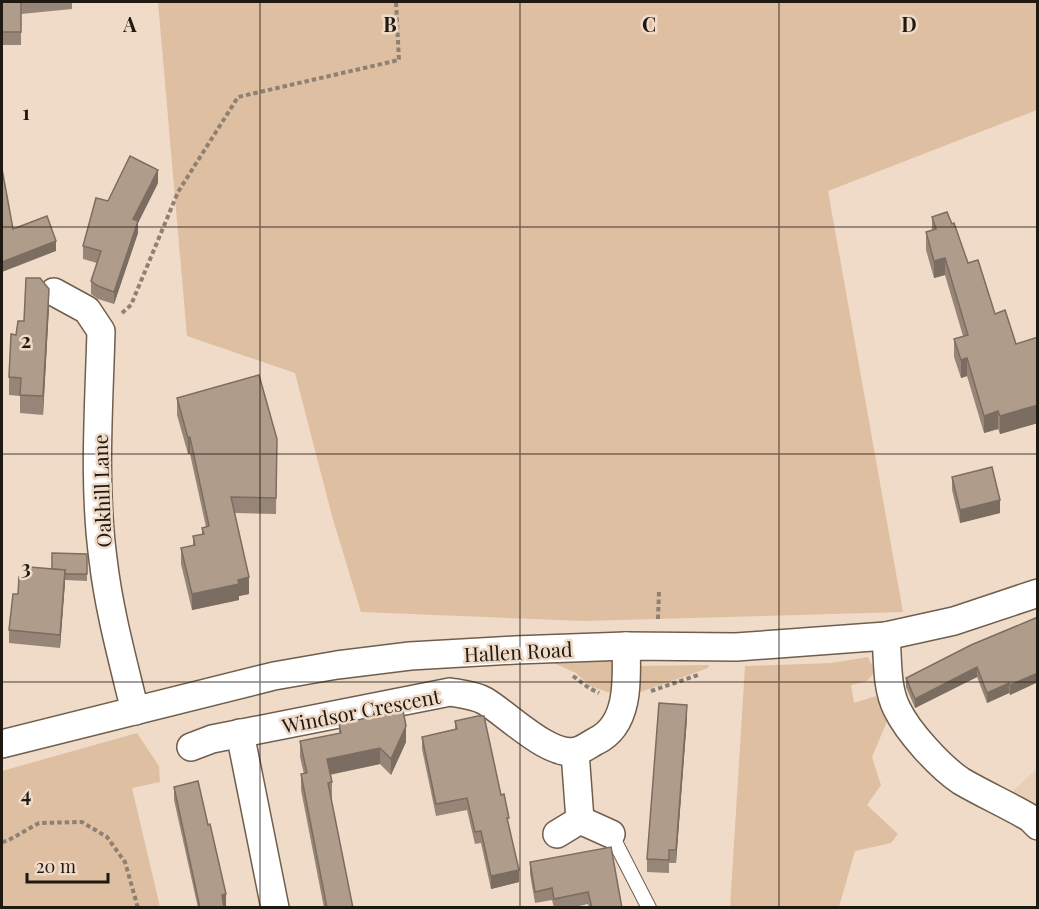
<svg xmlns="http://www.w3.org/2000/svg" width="1039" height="909" font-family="'Playfair Display',serif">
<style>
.built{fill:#e9cfb7}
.green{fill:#dfbfa1}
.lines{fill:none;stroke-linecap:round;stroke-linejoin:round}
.service-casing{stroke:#705e4d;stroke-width:16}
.minor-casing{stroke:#705e4d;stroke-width:30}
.path{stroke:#8e8073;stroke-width:4;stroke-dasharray:4.5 3;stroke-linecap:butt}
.service{stroke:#fff;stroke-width:14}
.minor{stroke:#fff;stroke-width:27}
.wall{fill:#978677}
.shaded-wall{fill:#7b6d61}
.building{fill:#b09c8a;stroke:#7b6d61;stroke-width:1.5}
.grid{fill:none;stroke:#201912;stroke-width:1.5;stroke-opacity:0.55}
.labels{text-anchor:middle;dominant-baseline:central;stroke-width:5;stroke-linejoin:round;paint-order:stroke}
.street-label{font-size:20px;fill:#201912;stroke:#f0dbc8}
.grid-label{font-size:20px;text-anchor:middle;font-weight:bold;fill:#201912;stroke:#f0dbc8;stroke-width:5;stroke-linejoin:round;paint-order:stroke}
</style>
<rect width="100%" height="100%" fill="#f0dbc8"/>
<path class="built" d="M1037,768V806L1012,792Z"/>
<g class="green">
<path d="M158,2H1037V110L828,191L903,612L584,621L361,612L332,516L295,373L187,336Z"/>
<path d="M617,651L613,694L590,686L576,673L552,662Z"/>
<path d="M868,657L875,672L867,681L851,685L854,703L876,696L888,719L872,757L881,785L867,805L898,834L891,843L855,851L839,907L730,908L745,666L831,663Z"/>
<path d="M709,665L708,668L635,694L636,666Z"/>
<path d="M137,733L159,766L160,782L132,788L160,907H2V771Z"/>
</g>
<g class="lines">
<g class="service-casing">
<path id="service" d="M611,834L649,908"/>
</g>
<g class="minor-casing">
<g id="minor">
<path d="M54,292L87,310L101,331C99,407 93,484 103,559C109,611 123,661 135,711"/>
<path d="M886,636C888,659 886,688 897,709C908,732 940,767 961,781C983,794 1008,805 1030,818L1038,826"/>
<path d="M240,733L275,908"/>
<path d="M2,744L274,676L337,665L410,656L515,650L626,646L736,647L886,636L954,621L1038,593"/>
<path d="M191,747L212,739L450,692C462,694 474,695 485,701C507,714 550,758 576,751C583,750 590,744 596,741C630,725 627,678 626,646"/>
<path d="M575,752L580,820"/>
<path d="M557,834L580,820L611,834"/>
</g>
</g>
<g class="path">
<path d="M122,313L131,305L178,192L238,97L399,60L396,2"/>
<path d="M658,619L659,591"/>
<path d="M573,676L589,688L599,693"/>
<path d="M651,691L698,675"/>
<path d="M2,842L7,841L39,823L82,822L107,837L125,862L138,908"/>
</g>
<use href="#service" class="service"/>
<use href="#minor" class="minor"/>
</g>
<g class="wall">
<path d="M2,2H72V9L21,14V45H2Z"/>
<path d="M158,183L138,223V233L114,304L98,299L91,294V281L97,263L83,259V246Z"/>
<path d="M932,217L968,263L995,314L1016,344L1038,337V423L1000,434L998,429L984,433L967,376L961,378L954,357V339L963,336L945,275L934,278L926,250V232L932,230Z"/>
<path d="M49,307L43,415L20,413V396L9,395V377L16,335L24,321Z"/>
<path d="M177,398L277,439L276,514L235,513L249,594L239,596V600L192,610L181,564V548L193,546V536L202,534V528L206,527L190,454H188L177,415Z"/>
<path d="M952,477L1000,513L960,523L952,490Z"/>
<path d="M87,554V581L65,580L60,648L9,643V630L28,578Z"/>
<path d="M1038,617V682L1010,695L1009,693L987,703L977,677L915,708L906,687V678Z"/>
<path d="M687,718L676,863H669V873L647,872V859Z"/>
<path d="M455,721L501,795L509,827L519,882L491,889L481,843L475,844L467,810L436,816L422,749V737L455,729Z"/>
<path d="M339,724L406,742L391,775L380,764L330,775L332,782V798L331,799L353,908H324L301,790V774H304L300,757V741L339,733Z"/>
<path d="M174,787L226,907L198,908L174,800Z"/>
<path d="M530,862L622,908H589L588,904L570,908H554L552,900L535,903L530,874Z"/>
</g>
<g class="shaded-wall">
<path d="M158,170V183L138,223V233L114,304V292L133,219Z"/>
<path d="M56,241V251L2,272V262Z"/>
<path d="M945,258V275L934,278V261Z"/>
<path d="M49,289V307L43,415V396Z"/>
<path d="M967,358V376L961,378V360Z"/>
<path d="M1038,405V423L1000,434V416Z"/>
<path d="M998,411V429L984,433V416Z"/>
<path d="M190,437V454H188V438Z"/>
<path d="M1000,500V513L960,523V510Z"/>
<path d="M65,570V583L60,648V635Z"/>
<path d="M249,577V594L239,596V600L192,610V594Z"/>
<path d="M977,667V677L915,708V699Z"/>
<path d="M1038,673V682L1010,695V685Z"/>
<path d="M1009,683V693L987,703V693Z"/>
<path d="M687,705V718L676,863V850Z"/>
<path d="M406,726V742L391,775V759Z"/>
<path d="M380,748V764L327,775V759Z"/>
<path d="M519,870V882L491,889V876Z"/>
<path d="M226,894V907L222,908V895Z"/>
</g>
<g class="building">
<rect x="2" y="2" width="19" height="30"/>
<path d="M130,156L158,170L133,219L138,221L114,292L98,286L91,281L101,251L83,246L96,198L108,201Z"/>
<path d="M2,169L13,229L47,216L56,241L2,262Z"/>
<path d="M947,212L952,224L954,223L968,263L978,260L995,314L1005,310L1016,344L1038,337V405L1000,416L998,411L984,416L967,358L961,360L954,339L968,335L945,258L934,261L926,232L936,229L932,217Z"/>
<path d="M26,278H40L49,289L43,396L20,395L21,378L9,377L11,334L16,335L18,321H24Z"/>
<path d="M259,375L277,439L276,498L231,497L249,577L238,580L239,584L192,594L181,548L195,545L193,536L204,534L202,528L209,526L190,437L188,438L177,398Z"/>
<path d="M992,467L1000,500L960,510L952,477Z"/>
<path d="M52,553L87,554V574H65V570L52,569Z"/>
<path d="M29,567L65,570L60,635L9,630L13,594H18L19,577L28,578Z"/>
<path d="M1038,617V673L1010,685L1009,683L987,693L977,667L915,699L906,678L971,645Z"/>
<path d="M659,703L687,705L676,850H669V860L647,859Z"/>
<path d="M403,710L406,726L391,759L380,748L327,759L332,782L328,783L353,908H327L301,774L307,773L300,741L341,733L339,724Z"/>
<path d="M478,716H484L501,795L504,794L509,818H507L519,870L491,876L481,831L475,832L467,798L436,804L422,737L457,729L455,721Z"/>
<path d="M198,781L208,825L210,824L226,894L222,895L224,908H200L174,787Z"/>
<path d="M611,847L622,908H592L588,892L554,899L552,888L535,892L530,862Z"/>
</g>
<path class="grid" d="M260,2V908M520,2V908M779,2V908M2,227H1038M2,454H1038M2,682H1038"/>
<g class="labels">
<g class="street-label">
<text transform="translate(101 491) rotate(-92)">Oakhill Lane</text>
<text transform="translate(518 651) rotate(-3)">Hallen Road</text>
<text transform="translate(361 710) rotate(-11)">Windsor Crescent</text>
</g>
</g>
<g class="grid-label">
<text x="130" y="32">A</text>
<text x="390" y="32">B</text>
<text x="649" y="32">C</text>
<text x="909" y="32">D</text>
<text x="26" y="120">1</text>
<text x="26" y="348">2</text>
<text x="26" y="575">3</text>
<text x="26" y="802">4</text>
</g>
<rect width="1039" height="909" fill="none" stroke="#201912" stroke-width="6"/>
<path d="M27 873v9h81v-9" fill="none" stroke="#201912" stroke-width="3"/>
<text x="36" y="873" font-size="18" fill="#201912" stroke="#f0dbc8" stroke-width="4.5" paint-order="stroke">20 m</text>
</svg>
